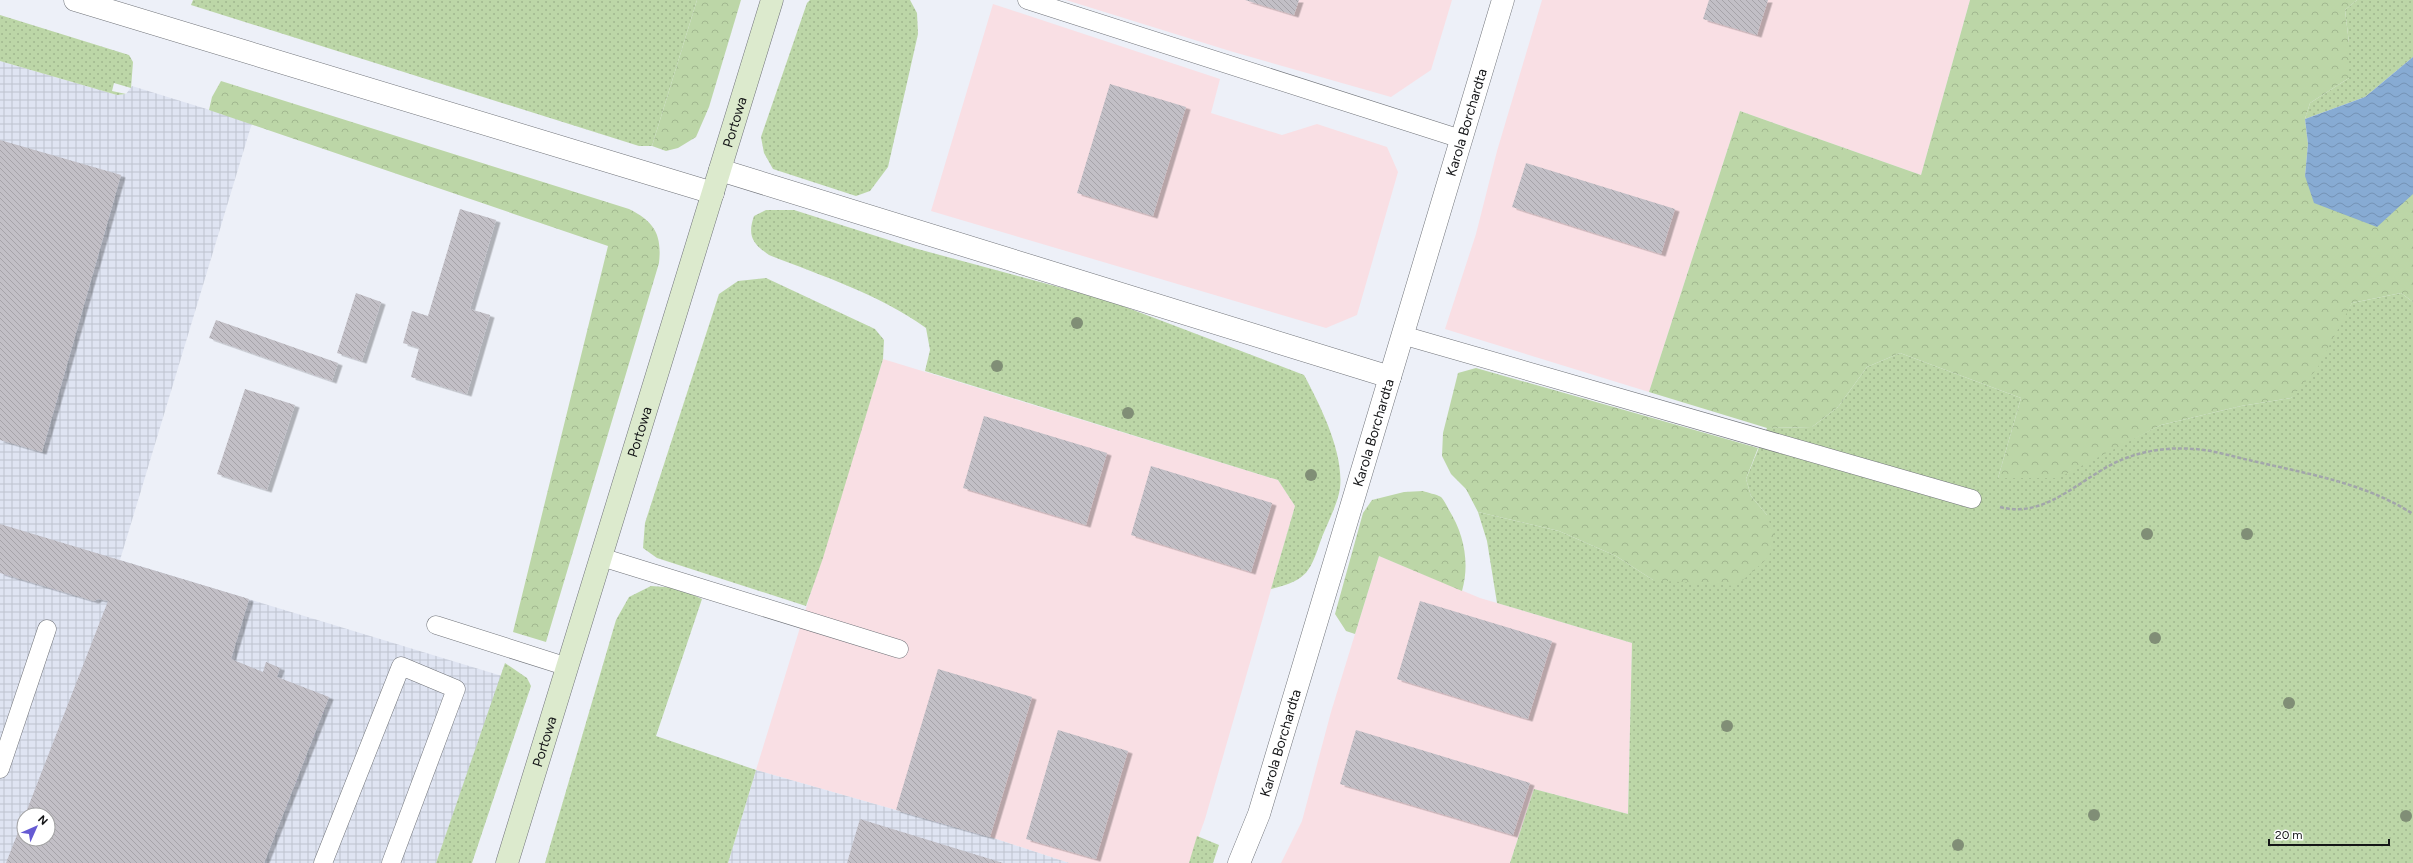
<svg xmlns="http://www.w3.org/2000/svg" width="2413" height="863" font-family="Figtree,sans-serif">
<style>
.commercial{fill:#f9dfe4}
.industrial{fill:url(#industrial-grid);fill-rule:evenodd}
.grass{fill:url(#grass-dots)}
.forest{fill:url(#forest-crowns)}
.water{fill:url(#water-waves)}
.building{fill:url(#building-back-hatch);filter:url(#shadow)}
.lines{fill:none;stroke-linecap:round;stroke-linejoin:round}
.service-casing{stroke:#707379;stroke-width:19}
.minor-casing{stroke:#707379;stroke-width:23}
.secondary-casing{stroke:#707379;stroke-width:23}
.path{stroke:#a2a5ab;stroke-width:2.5;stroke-dasharray:4 2;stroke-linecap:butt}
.service{stroke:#fff;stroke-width:18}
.minor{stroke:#fff;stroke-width:22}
.secondary{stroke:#dceacd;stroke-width:22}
.tree{fill:#808e76}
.labels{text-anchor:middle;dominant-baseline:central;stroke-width:3.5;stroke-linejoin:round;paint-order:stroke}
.street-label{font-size:14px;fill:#141517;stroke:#fff}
</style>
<defs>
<pattern id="industrial-grid" width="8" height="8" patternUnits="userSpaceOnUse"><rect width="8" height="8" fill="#dfe4f2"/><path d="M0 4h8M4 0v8" fill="none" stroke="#bec3cf"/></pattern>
<pattern id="grass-dots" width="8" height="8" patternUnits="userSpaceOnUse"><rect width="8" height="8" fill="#bcd6a7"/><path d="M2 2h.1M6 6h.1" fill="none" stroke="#a1b78f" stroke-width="1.8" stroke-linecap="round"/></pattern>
<pattern id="forest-crowns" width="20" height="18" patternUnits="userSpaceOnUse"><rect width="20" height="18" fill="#bcd6a7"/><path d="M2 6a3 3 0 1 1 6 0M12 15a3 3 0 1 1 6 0" fill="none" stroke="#a1b78f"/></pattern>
<pattern id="water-waves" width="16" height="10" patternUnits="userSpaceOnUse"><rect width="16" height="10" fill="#87abd3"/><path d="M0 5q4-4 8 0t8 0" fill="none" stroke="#7492b4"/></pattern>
<pattern id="building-back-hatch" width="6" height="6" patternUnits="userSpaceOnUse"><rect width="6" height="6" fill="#c2bfc6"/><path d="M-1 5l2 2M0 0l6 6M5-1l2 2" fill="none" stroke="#a6a3a9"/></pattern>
<filter id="shadow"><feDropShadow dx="4.5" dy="2.5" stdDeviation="0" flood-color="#0004"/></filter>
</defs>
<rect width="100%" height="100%" fill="#edf0f8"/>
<g class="commercial">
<path d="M1066,0H1452L1431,70L1391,97L1230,51Z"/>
<path d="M1542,0H1970L1921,175L1740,111L1649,392L1445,329L1476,234L1497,151Z"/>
<path d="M993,4L1220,79L1211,113L1282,135L1317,124L1387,147L1398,172L1357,315L1326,328L931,211Z"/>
<path d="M883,359L1278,480L1295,506L1205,819L1189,863H1069L990,837L756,770Z"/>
<path d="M1379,556L1480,598L1632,643L1628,814L1534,789L1510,863H1281L1302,821L1331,712Z"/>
</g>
<g class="industrial">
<path d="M0,61L117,95L126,94L132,86L252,123L120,560L502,676L436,863H0ZM24,815H48V839H24Z"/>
<path d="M756,770L990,837L1069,863H728Z"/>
</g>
<g class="grass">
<path d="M193,0H697L652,146H639L191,5Z"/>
<path d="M810,0H910L917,13L918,34L888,167L870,191L856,196L773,169L764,153L761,137L807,3Z"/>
<path d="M2357,0H2413V57L2365,97L2305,119L2310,103L2349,78V43L2345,10Z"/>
<path d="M0,15L129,55L133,62L131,88L114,83L112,91L126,94L117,95L0,61Z"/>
<path d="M766,210H794L914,248L1107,300L1304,375C1320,405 1344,452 1340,488C1338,503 1328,522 1322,537C1310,571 1309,580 1271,589L1295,506L1278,480L925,371L930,350L926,328C879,294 822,276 769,255C753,244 747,236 754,216Z"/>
<path d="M766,278L875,329L884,340L883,359L823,558L806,606L657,558L643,548L645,523L719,294L738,281Z"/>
<path d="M2401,293L2413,302V863H1510L1534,789L1628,814L1632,643L1497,603L1487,541L1478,512L1559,531L1616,556L1653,580L1767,515L1751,496L1746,479L1767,428L1812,427L1838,407L1867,367L1900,353L2021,398L1998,478L2110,450L2161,425L2241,406L2291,398L2352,303Z"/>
<path d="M651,586L678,588L702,599L656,736L756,770L728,863H545L616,620L629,597Z"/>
<path d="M505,663L527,678L531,686L472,863H436Z"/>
<path d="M1197,836L1219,845L1213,863H1189Z"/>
</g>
<g class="forest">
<path d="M697,0H741L709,107L696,137L678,148L666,151L652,146Z"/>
<path d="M1970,0H2357L2345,10L2349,43V78L2310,103L2305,119L2308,144L2305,176L2409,196L2413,194V302L2401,293L2352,303L2317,369L2291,398L2241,406L2161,425L2058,478H1998L2021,398L1900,353L1867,367L1838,407L1812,427L1767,428L1649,392L1740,111L1921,175Z"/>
<path d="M221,81L629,209C655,222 662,235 659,263L546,642L513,632L608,246L209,110L212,97Z"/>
<path d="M1476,368L1758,448L1746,479L1751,496L1767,515L1774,535L1769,557L1736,586L1653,580L1616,556L1559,531L1478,512L1466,489L1451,474L1442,456L1443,433L1458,373Z"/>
<path d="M1423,491C1428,493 1436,494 1441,497C1444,500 1447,506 1449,510C1464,534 1470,563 1462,591L1379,556L1355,634L1346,631L1335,614L1363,513L1372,500L1404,492Z"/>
</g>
<path class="water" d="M2413,57V194L2377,227L2314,203L2305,176L2308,144L2305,119L2365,97Z"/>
<g class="building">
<path d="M1245,0H1299L1294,15Z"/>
<path d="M1709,0H1768L1757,35L1703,19Z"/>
<path d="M1110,84L1186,107L1153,216L1077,193Z"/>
<path d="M0,140L121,175L42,452L0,440Z"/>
<path d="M1526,163L1675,209L1661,254L1512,207Z"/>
<path d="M460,209L496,220L470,309L490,315L467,394L411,377L419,348L403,343L412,311L428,316Z"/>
<path d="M356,293L381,302L362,361L337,353Z"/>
<path d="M216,320L338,363L332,381L209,338Z"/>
<path d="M245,389L295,405L267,490L217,474Z"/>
<path d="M984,416L1107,453L1086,525L963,488Z"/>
<path d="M1151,466L1272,503L1251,572L1131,535Z"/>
<path d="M0,524L249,599L231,659L263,672L266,662L280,668L277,677L329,697L264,863H6L24,817V839H48V815H25L108,601L98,599L94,601L0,573Z"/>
<path d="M1420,601L1552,641L1528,719L1397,679Z"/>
<path d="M938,669L1032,697L990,837L896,810Z"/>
<path d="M1058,730L1128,751L1096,859L1026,839Z"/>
<path d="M1356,730L1530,783L1513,835L1340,784Z"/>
<path d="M860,819L1003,863H847Z"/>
</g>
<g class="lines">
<g class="service-casing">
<g id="service">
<path d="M1027,0L1461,139"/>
<path d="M1402,335L1972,499"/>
<path d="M601,557L899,649"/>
<path d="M436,625L568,667"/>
<path d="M0,769L47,629"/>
<path d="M323,863L401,666L456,689L391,863"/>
</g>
</g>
<g class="minor-casing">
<g id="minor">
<path d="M75,0L713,193"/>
<path d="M720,170L1390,377"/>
<path id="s1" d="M1239,863L1259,814L1503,0"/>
</g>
</g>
<g class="secondary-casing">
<g id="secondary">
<path id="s2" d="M507,863L772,0"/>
</g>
</g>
<path class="path" d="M2000,507C2048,520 2083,474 2126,458C2148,450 2170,447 2194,449C2213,450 2234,457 2253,461C2308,474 2365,483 2413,514"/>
<use href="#service" class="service"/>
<use href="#minor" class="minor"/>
<use href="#secondary" class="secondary"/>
</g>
<g class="tree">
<circle cx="1077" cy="323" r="6"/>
<circle cx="997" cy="366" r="6"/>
<circle cx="1128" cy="413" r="6"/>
<circle cx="1311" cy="475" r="6"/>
<circle cx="2147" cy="534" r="6"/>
<circle cx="2247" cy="534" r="6"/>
<circle cx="2155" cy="638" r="6"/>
<circle cx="2289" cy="703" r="6"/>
<circle cx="1727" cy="726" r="6"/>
<circle cx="2094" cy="815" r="6"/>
<circle cx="2406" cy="816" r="6"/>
<circle cx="1958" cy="845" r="6"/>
</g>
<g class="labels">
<g class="street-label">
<text stroke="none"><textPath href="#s2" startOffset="775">Portowa</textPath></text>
<text stroke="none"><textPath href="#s1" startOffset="775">Karola Borchardta</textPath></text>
<text stroke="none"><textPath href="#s2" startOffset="451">Portowa</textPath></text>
<text stroke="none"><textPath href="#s1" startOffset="451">Karola Borchardta</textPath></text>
<text stroke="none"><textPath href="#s2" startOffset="127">Portowa</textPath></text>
<text stroke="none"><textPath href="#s1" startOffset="127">Karola Borchardta</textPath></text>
</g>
</g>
<g transform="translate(36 827) rotate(45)"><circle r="19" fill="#ffffff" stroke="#a1a1a2"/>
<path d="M0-3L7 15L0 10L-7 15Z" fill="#655ad3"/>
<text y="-6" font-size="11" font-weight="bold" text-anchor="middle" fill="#141517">N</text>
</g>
<path d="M2269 839v6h120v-6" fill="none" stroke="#141517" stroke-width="2"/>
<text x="2275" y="839" font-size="12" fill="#141517" stroke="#ffffff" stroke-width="3" paint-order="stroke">20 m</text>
</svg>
